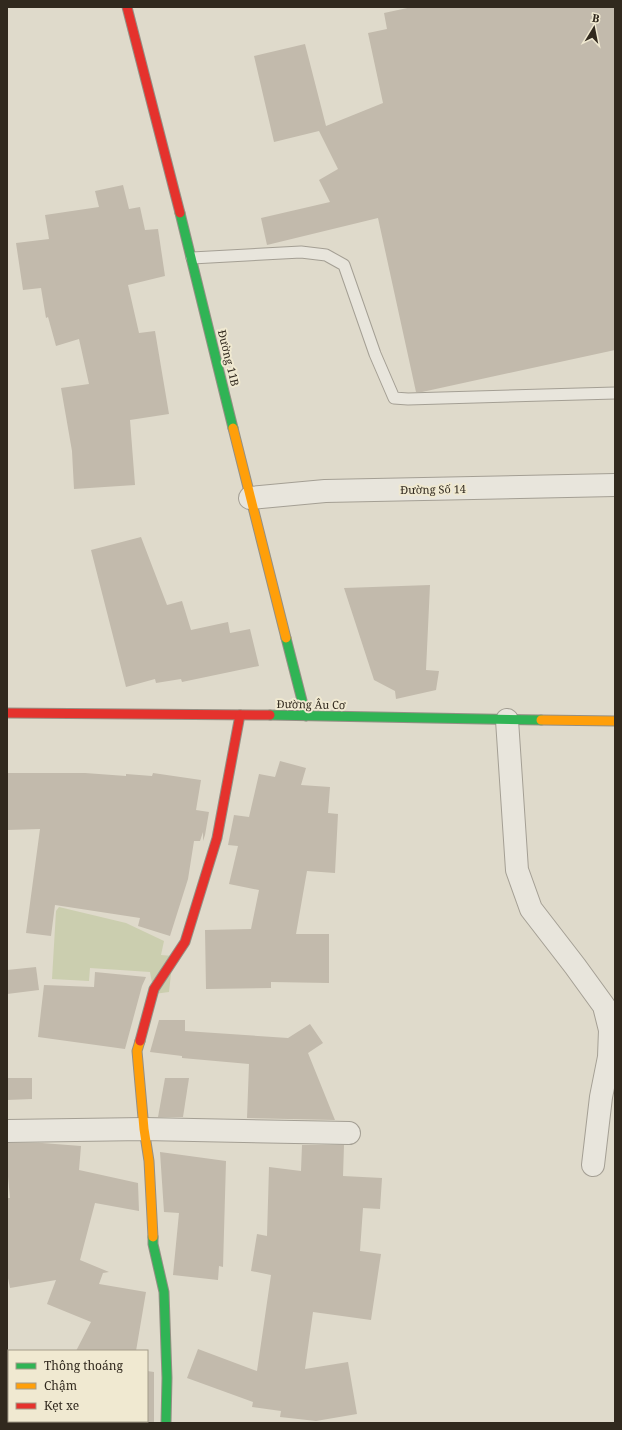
<svg xmlns="http://www.w3.org/2000/svg" width="622" height="1430" font-family="'Noto Serif',serif">
<style>
.green{fill:#cbceaf}
.building{fill:#c2baac}
.lines{fill:none;stroke-linecap:round;stroke-linejoin:round}
.lane-casing{stroke:#a49f94;stroke-width:13}
.street-casing{stroke:#a49f94;stroke-width:24}
.fast-casing{stroke:#948f84;stroke-width:11}
.slow-casing{stroke:#948f84;stroke-width:11}
.jam-casing{stroke:#948f84;stroke-width:11}
.lane{stroke:#e8e5dc;stroke-width:11}
.street{stroke:#e8e5dc;stroke-width:22}
.fast{stroke:#30b455;stroke-width:9}
.slow{stroke:#ff9f0a;stroke-width:9}
.jam{stroke:#e5322d;stroke-width:9}
.labels{text-anchor:middle;dominant-baseline:central;stroke-width:4;stroke-linejoin:round;paint-order:stroke}
.street-label{font-size:11px;fill:#31291e;stroke:#f0e9d1}
</style>
<rect width="100%" height="100%" fill="#dfdacb"/>
<path class="green" d="M59,907L126,923L164,941L161,955L173,956L169,992L154,994L150,972L90,968L89,981L52,979L56,911Z"/>
<g class="building">
<path d="M412,7H615V350L422,392H416L378,218L267,245L261,218L330,202L319,180L338,169L319,131L274,142L254,56L305,44L326,126L383,103L368,33L387,29L384,13Z"/>
<path d="M123,185L129,209L140,207L145,230L158,229L165,276L128,285L139,333L155,331L169,414L130,420L135,485L74,489L72,451L61,388L89,384L79,339L56,346L48,317L46,318L41,288L23,290L16,243L49,239L45,215L99,207L95,191Z"/>
<path d="M141,537L167,605L182,601L191,630L228,622L230,633L250,629L259,666L182,682L181,679L156,683L155,679L126,687L91,550Z"/>
<path d="M430,585L426,670L439,671L436,690L396,699L395,691L374,680L344,588Z"/>
<path d="M280,761L306,768L301,785L330,787L328,813L338,814L335,873L307,871L296,934H329V983L271,982V988L206,989L205,930L251,929L259,890L229,884L238,846L228,845L234,815L249,817L259,774L275,777Z"/>
<path d="M8,773H85L126,776V774L152,776L153,773L201,780L196,810L209,812L205,835L203,841V832L200,841H194L188,879L170,936L138,926L140,918L55,905L51,936L26,933L40,829L7,830Z"/>
<path d="M36,967L39,990L7,994V970Z"/>
<path d="M95,972L146,977L142,986L125,1049L38,1037L44,985L94,987Z"/>
<path d="M159,1020H185V1031L288,1038L310,1024L323,1043L308,1053L335,1120L247,1118L249,1064L182,1058V1056L150,1052Z"/>
<path d="M7,1078H32V1099L7,1100Z"/>
<path d="M165,1078H189L183,1117H158Z"/>
<path d="M7,1143H42L81,1146L79,1170L138,1183L139,1211L95,1203L80,1260L109,1272L103,1273L99,1284L146,1292L136,1351H76L91,1322L47,1304L56,1280L10,1288L7,1273V1198H10L7,1166Z"/>
<path d="M302,1145H344L343,1176L382,1178L380,1209L363,1208L360,1251L381,1254L371,1320L313,1312L305,1369L348,1362L357,1414L316,1421L280,1417L281,1411L252,1407L253,1402L187,1378L198,1349L257,1371L271,1275L251,1271L257,1234L267,1236L269,1167L301,1171Z"/>
<path d="M160,1152L226,1161L223,1267L219,1266L218,1280L173,1275L179,1213L164,1212Z"/>
<path d="M147,1371L154,1372V1423H147Z"/>
</g>
<g class="lines">
<g class="lane-casing">
<path id="lane" d="M192,258L301,252L326,255L344,265L375,354L394,398L408,399L615,393"/>
</g>
<g class="street-casing">
<g id="street">
<path d="M250,498L325,491L615,485"/>
<path d="M507,720L517,870L531,909L575,966L604,1006L610,1030L609,1057L601,1097L593,1165"/>
<path d="M7,1131L144,1129L349,1133"/>
</g>
</g>
<g class="fast-casing">
<g id="fast">
<path d="M180,213L233,428"/>
<path d="M286,638L306,716"/>
<path d="M270,715L541,720"/>
<path d="M153,1237V1244L164,1292L167,1378L166,1423"/>
</g>
</g>
<g class="slow-casing">
<g id="slow">
<path d="M233,428L286,638"/>
<path d="M541,720L615,721"/>
<path d="M140,1041L137,1051L144,1129L149,1161L153,1237"/>
</g>
</g>
<g class="jam-casing">
<g id="jam">
<path d="M127,7L180,213"/>
<path d="M7,713L270,715"/>
<path d="M140,1041L154,989L185,942L217,838L240,715"/>
</g>
</g>
<use href="#lane" class="lane"/>
<use href="#street" class="street"/>
<use href="#fast" class="fast"/>
<use href="#slow" class="slow"/>
<use href="#jam" class="jam"/>
</g>
<g class="labels">
<g class="street-label">
<text transform="translate(229 358) rotate(76)">Đường 11B</text>
<text transform="translate(433 489) rotate(-1)">Đường Số 14</text>
<text transform="translate(311 704) rotate(1)">Đường Âu Cơ</text>
</g>
</g>
<rect width="622" height="1430" fill="none" stroke="#31291e" stroke-width="16"/>
<rect x="8" y="1350" width="140" height="72" fill="#f0e9d1" stroke="#a49c89"/>
<rect x="16" y="1363" width="20" height="6" fill="#30b455" stroke="#a49c89"/>
<text x="44" y="1370" font-size="12" fill="#31291e">Thông thoáng</text>
<rect x="16" y="1383" width="20" height="6" fill="#ff9f0a" stroke="#a49c89"/>
<text x="44" y="1390" font-size="12" fill="#31291e">Chậm</text>
<rect x="16" y="1403" width="20" height="6" fill="#e5322d" stroke="#a49c89"/>
<text x="44" y="1410" font-size="12" fill="#31291e">Kẹt xe</text>
<g transform="translate(594 28) rotate(10)" stroke="#f0e9d1" stroke-width="3" paint-order="stroke">
<path d="M0-3L7 15L0 10L-7 15Z" fill="#31291e"/>
<text y="-6" font-size="11" font-weight="bold" text-anchor="middle" fill="#31291e">B</text>
</g>
</svg>
